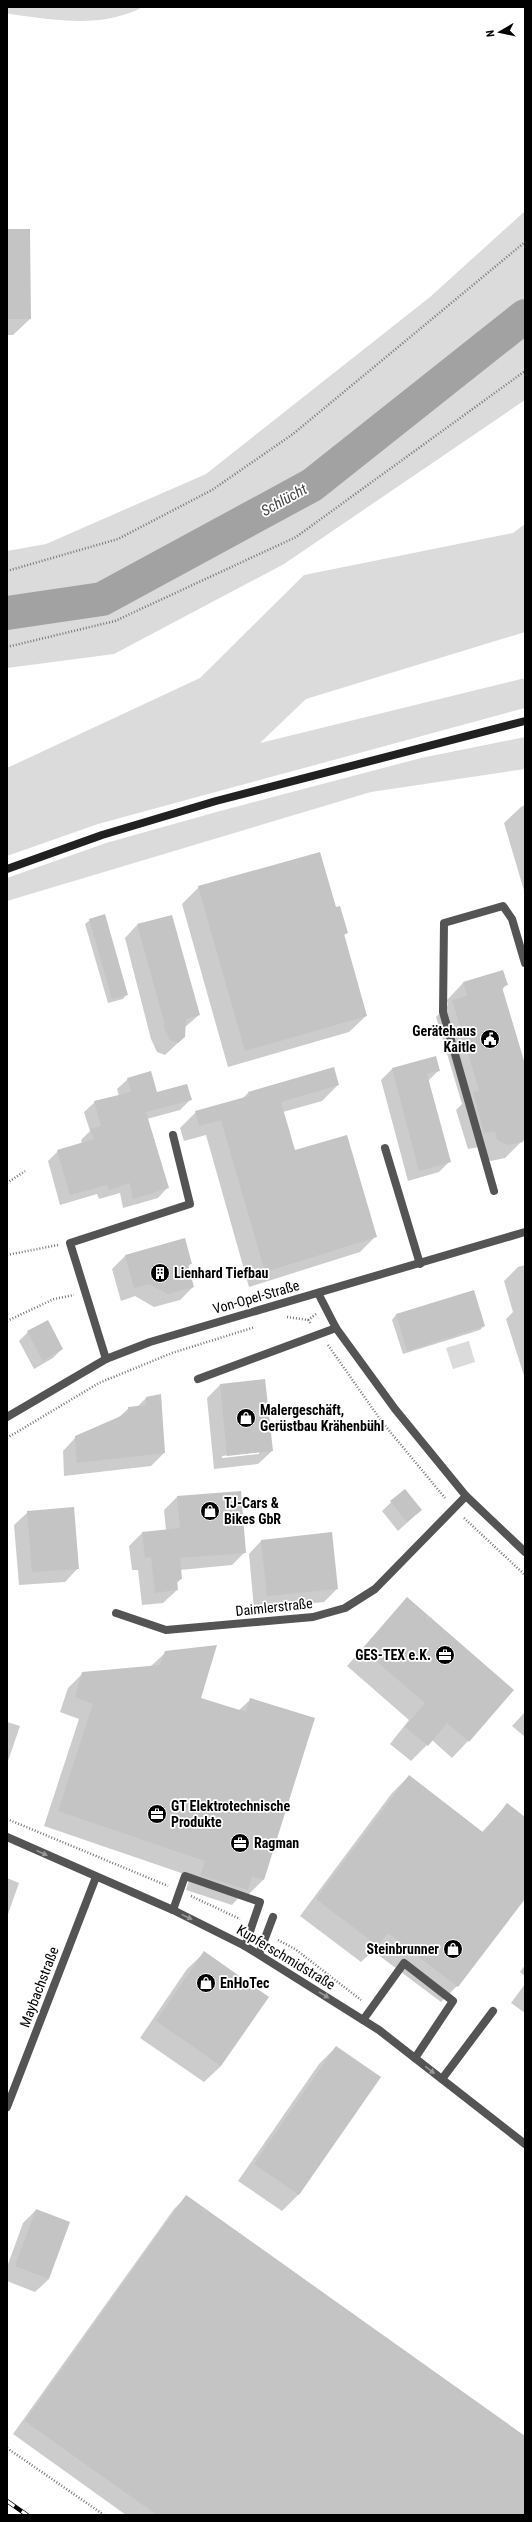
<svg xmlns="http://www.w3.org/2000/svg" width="532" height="2522" font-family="'Roboto Condensed',sans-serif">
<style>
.green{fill:#dbdbdb}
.shadow{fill:#0003;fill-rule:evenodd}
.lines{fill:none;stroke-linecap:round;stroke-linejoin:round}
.river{stroke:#a2a2a2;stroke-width:34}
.building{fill:#c4c4c4}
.path{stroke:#767676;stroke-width:2.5;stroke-dasharray:1 2;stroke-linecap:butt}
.service{stroke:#545454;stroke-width:8}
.minor{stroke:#545454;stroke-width:8}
.secondary{stroke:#212121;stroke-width:8}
.rail-casing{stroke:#000;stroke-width:4.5}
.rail{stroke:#fff;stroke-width:3;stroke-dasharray:9;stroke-linecap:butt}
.oneway{fill:#989898}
.labels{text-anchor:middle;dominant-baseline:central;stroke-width:3.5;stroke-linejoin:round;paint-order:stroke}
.poi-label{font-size:14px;font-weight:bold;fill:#000;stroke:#fff;text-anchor:start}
.street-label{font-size:14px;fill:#000;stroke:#fff}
.water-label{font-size:15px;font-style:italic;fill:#434343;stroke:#fff}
</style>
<rect width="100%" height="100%" fill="#fff"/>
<g class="green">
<path d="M7,7H143C100,29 55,20 10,14L7,13Z"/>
<path d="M525,211V400L284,564L114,654L7,668V551L46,544L206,474L430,297Z"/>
<path d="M525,524V632L306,699L260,743L525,678V708L98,824L7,856V768L200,678L304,575L513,533Z"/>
<path d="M525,737V769L371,792L7,901V878L106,843L220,811L421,758Z"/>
<path d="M469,1341L475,1362L453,1369L446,1348Z"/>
</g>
<g class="shadow">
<path d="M7,230L30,319L13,335H7Z"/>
<path d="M525,805V894L504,823L521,807Z"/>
<path d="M199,887L336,908L347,933L343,936L366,1016L349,1032L228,1067L182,904Z"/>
<path d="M90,920L127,994L123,999L108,1003L85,924Z"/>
<path d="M137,925L199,1015L184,1028L181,1040L165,1055L157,1052L151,1039L125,938Z"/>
<path d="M463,983L506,985L502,990L525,1067V1134L522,1141L505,1158L491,1161L480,1156L479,1147L468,1149L456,1110L462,1104L436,1017L448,1005L447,1000Z"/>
<path d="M392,1069L439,1070L428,1081L450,1161L439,1172L408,1181L381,1080Z"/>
<path d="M128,1079L156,1093L190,1100L180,1110L147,1119L168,1187L158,1198L123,1208L120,1193L99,1199L97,1194L60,1205L48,1161L58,1151L82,1144L81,1140L90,1131L84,1112L95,1102L119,1096L117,1089Z"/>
<path d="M338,1085L322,1101L283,1112L294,1151L376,1236L360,1252L249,1287L206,1135L184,1141L180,1128L196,1112L242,1099L248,1093Z"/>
<path d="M184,1240L191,1263L188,1267L193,1287L180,1300L154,1307L135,1296L121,1301L112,1269L125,1256Z"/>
<path d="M525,1265V1379L506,1319L513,1312L504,1281L518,1267Z"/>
<path d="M473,1291L484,1326L480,1330L403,1354L392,1320L396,1315Z"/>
<path d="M28,1332L62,1349L53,1358L34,1369L19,1341Z"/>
<path d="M264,1380L272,1451L258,1464L214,1469L207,1398L220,1385ZM259,1452V1454L222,1458V1456Z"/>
<path d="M146,1398L164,1453L151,1466L64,1476L63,1451L76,1437L118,1418L129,1408L137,1407Z"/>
<path d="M404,1490L421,1510L398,1531L382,1511Z"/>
<path d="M177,1497L245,1552L232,1565L180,1570L181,1579L176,1584L177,1590L163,1603L142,1605L138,1570H132L129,1546L142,1533L166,1530L164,1510Z"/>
<path d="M28,1512L78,1568L65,1582L19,1585L14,1525Z"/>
<path d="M262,1540L337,1589L324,1602L254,1609L249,1554Z"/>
<path d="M407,1599L468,1741L452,1758L432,1740L411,1761L390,1744L409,1720L347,1666Z"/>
<path d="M166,1652L200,1698L238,1711L251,1699L314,1719L263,1880L248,1895L243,1893L232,1905L186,1890L190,1876L44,1826L79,1719L60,1712L68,1688L83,1673L150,1667Z"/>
<path d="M525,1712V1737L512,1726Z"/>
<path d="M7,1722L20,1726L7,1764Z"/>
<path d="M409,1776L482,1832L507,1805L525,1819V1897L457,1986L441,2002L373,1951L361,1962L300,1916L392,1793Z"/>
<path d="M7,1878L19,1883L7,1917Z"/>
<path d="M204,1953L221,2066L204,2082L140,2038L187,1969Z"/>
<path d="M525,1965V1976L520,1972Z"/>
<path d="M525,1984V2013L511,2003Z"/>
<path d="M336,2047L299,2194L282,2211L238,2181L319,2064Z"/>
<path d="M187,2196L525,2437V2515H126L13,2434L174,2209Z"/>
<path d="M36,2210L49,2279L35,2292L7,2281V2267L23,2223Z"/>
</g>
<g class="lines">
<path class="river" d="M7,613L102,599L312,485L525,316"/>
</g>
<g class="building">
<path d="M7,229H30L31,319H7Z"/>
<path d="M320,852L336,907L340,906L348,933L344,934L367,1016L245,1051L198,886Z"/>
<path d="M105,914L128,995L112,999L89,919Z"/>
<path d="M172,915L200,1015L186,1019L185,1037L178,1043L170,1040L163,1025H165L137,924Z"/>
<path d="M503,970L508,985L502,987L525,1064V1137L523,1142L508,1145L497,1140L495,1131L484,1133L473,1092L479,1090L452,1000L467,996L463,982Z"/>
<path d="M436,1056L440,1071L427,1074L451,1162L419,1171L392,1068Z"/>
<path d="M334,1067L339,1085L281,1102L295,1150L347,1135L377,1237L265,1272L221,1120L199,1126L195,1111L249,1096L248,1092Z"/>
<path d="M151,1071L157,1092L187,1084L192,1100L146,1112L169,1188L133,1199L130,1183L109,1190L107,1185L70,1195L57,1150L94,1139L90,1129L101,1126L94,1101L131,1092L127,1078Z"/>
<path d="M185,1238L192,1264L188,1265L194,1287L168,1294L149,1284L134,1288L125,1255Z"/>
<path d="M474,1290L485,1326L407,1351L396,1314Z"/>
<path d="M48,1320L63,1349L43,1361L27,1331Z"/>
<path d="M265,1379L273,1451L227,1456L220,1384Z"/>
<path d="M161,1394L165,1453L77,1463L75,1436L128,1413V1407L146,1405V1397Z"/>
<path d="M405,1489L422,1510L407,1522L390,1501Z"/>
<path d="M241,1491L246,1553L180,1558L182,1579L177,1580L178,1590L155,1593L151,1557L145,1558L142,1532L180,1528L177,1496Z"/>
<path d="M74,1507L79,1569L32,1572L27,1511Z"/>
<path d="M332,1532L338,1589L267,1596L261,1540Z"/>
<path d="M407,1597L514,1690L469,1742L447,1723L428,1746L405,1727L425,1703L362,1649Z"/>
<path d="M217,1645L201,1698L246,1712L250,1698L315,1718L264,1880L252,1876L248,1890L200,1875L205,1861L58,1811L93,1704L75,1697L82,1672L160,1665L165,1651Z"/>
<path d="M409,1775L484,1833L507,1803L525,1817V1899L458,1987L388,1933L378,1946L316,1899Z"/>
<path d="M204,1951L269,1997L221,2066L156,2021Z"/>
<path d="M336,2046L381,2077L299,2195L254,2164Z"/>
<path d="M186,2195L525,2436V2515H157L25,2421Z"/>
<path d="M36,2209L70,2222L49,2279L15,2266Z"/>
</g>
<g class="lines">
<g class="path">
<path d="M7,571L118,539L212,490L293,434L525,242"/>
<path d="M7,647L115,621L296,537L525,371"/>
<path d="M7,1183L25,1171"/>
<path d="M7,1255L58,1245"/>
<path d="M287,1317L308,1320L311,1324"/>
<path d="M308,1320L316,1314"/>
<path d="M7,1321L54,1299L74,1295"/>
<path d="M328,1345L382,1422L445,1498"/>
<path d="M7,1438L99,1383L172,1353L255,1327"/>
<path d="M464,1518L525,1575"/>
<path d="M7,1819L168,1886"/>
<path d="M191,1896L240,1919"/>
<path d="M278,1940L295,1949L361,2000"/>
<path d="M7,2448L104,2515"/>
</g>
<g class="service">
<path d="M385,1148L420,1264"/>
<path d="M494,1191L443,1012L444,923L503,906L512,919L525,963"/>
<path d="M106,1359L70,1243L190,1204L173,1135"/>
<path d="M198,1379L336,1328"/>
<path d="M173,1910L185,1876L260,1902L245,1946"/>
<path d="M259,1954L273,1917"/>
<path d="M363,2020L404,1963L453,2001L415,2058"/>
<path d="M442,2079L493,2011"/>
</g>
<g class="minor">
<path d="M318,1293L336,1328L395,1409L466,1496L525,1552"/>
<path d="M7,1417L106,1359L150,1342L525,1232"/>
<path d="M116,1613L166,1630L313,1617L345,1608L375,1589L466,1496"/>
<path d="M7,1837L173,1910L245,1946L379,2030L525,2144"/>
<path d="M7,2107L96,1877"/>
</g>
<path class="secondary" d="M7,869L102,835L216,801L525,721"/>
<g class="rail-casing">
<path id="rail" d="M7,2501L27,2515"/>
</g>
<use href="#rail" class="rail"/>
</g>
<defs><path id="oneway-solid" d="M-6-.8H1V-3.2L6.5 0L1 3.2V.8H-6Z"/></defs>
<g class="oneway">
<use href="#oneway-solid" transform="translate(42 1853) rotate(24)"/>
<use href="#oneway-solid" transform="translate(187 1917) rotate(26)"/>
<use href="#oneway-solid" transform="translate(324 1995) rotate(32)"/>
<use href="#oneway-solid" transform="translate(430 2070) rotate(38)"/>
</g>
<defs>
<g id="civic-disc" transform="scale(1)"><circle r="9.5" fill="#000" stroke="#fff"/><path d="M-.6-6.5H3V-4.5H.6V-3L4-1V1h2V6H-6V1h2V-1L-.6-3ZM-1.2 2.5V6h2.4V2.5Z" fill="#fff"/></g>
<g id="building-disc" transform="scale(1)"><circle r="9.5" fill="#000" stroke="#fff"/><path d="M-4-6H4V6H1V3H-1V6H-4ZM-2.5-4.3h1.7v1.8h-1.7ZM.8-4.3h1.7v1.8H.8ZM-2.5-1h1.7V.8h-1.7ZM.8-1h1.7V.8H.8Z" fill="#fff"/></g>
<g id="shop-disc" transform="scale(1)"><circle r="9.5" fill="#000" stroke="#fff"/><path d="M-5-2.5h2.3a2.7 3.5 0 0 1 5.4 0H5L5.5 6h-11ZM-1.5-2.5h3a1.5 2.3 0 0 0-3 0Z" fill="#fff"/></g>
<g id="office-disc" transform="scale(1)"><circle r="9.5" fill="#000" stroke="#fff"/><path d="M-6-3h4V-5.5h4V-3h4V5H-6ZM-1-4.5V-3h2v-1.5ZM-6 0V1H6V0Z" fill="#fff"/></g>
</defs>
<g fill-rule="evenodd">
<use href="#civic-disc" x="490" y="1039"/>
<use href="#building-disc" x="160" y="1273"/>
<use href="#shop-disc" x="246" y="1418"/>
<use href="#shop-disc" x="210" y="1511"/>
<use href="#office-disc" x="445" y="1655"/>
<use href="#office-disc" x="157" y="1814"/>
<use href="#office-disc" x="240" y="1843"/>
<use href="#shop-disc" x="453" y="1949"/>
<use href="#shop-disc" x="206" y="1983"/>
</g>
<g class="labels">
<g class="poi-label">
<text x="476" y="1031" text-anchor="end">Gerätehaus<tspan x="476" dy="16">Kaitle</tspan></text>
<text x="174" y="1273">Lienhard Tiefbau</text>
<text x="260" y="1410">Malergeschäft,<tspan x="260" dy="16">Gerüstbau Krähenbühl</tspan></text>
<text x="224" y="1503">TJ-Cars &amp;<tspan x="224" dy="16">Bikes GbR</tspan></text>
<text x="431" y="1655" text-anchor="end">GES-TEX e.K.</text>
<text x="171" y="1806">GT Elektrotechnische<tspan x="171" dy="16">Produkte</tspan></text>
<text x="254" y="1843">Ragman</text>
<text x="439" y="1949" text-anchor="end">Steinbrunner</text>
<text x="220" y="1983">EnHoTec</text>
</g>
<g class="street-label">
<text transform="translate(256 1297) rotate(-16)">Von-Opel-Straße</text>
<text transform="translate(274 1607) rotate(-6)">Daimlerstraße</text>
<text transform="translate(286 1957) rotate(31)">Kupferschmidstraße</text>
<text transform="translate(39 1987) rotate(-69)">Maybachstraße</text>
</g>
<g class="water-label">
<text transform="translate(284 500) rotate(-29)">Schlücht</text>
</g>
</g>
<rect width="532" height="2522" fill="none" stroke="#000000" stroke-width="16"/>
<g transform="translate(500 32) rotate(261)" stroke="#ffffff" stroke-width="3" paint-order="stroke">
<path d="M0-3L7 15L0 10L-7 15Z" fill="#000000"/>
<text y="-6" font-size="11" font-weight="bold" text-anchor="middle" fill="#000000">N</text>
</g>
</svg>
